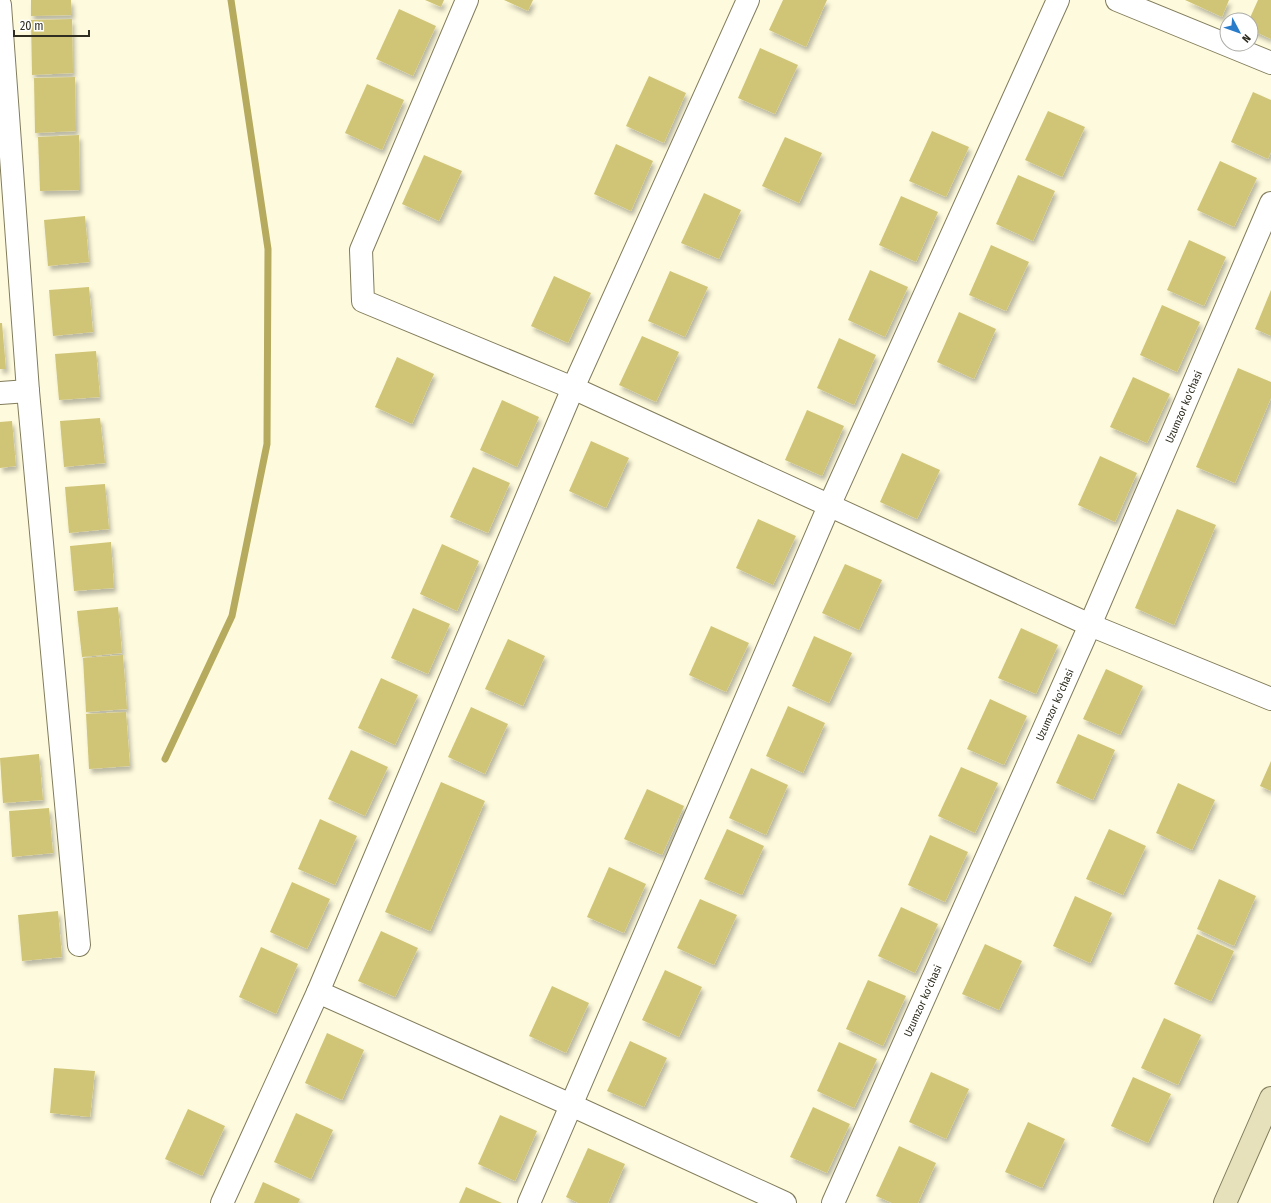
<svg xmlns="http://www.w3.org/2000/svg" width="1271" height="1203" font-family="'Fira Sans Condensed',sans-serif">
<style>
.lines{fill:none;stroke-linecap:round;stroke-linejoin:round}
.stream{stroke:#b5aa5d;stroke-width:7}
.building{fill:#d0c577;filter:url(#shadow)}
.street-casing{stroke:#817c5b;stroke-width:24}
.secondary-casing{stroke:#817c5b;stroke-width:24}
.street{stroke:#fff;stroke-width:22}
.secondary{stroke:#e6e0bb;stroke-width:22}
.labels{text-anchor:middle;dominant-baseline:central;stroke-width:3.5;stroke-linejoin:round;paint-order:stroke}
.street-label{font-size:11px;fill:#302e20;stroke:#fff}
</style>
<defs>
<filter id="shadow"><feDropShadow dx="2.5" dy="4.5" stdDeviation="2" flood-color="#0004"/></filter>
</defs>
<rect width="100%" height="100%" fill="#fefadd"/>
<g class="lines">
<path class="stream" d="M165,759L232,616L267,444L268,249L231,0"/>
</g>
<g class="building">
<path d="M31,0H71L72,15L31,16Z"/>
<path d="M425,0H444L441,7Z"/>
<path d="M504,0H533L528,11Z"/>
<path d="M783,0H827L806,47L769,30Z"/>
<path d="M1185,0H1229L1222,17Z"/>
<path d="M1258,0H1271V39L1251,30V20H1249Z"/>
<path d="M399,9L436,26L413,76L376,59Z"/>
<path d="M72,19L73,73L32,75L31,20Z"/>
<path d="M760,48L798,65L775,114L738,98Z"/>
<path d="M649,76L686,93L664,143L626,126Z"/>
<path d="M75,77L76,131L35,133L34,78Z"/>
<path d="M367,84L404,100L382,150L345,133Z"/>
<path d="M1253,92L1271,100V152L1268,159L1231,142Z"/>
<path d="M1048,111L1085,127L1062,177L1025,160Z"/>
<path d="M932,131L969,147L946,197L909,181Z"/>
<path d="M79,135L80,190L40,191L38,137Z"/>
<path d="M785,137L822,153L799,203L762,186Z"/>
<path d="M616,144L653,161L631,211L594,194Z"/>
<path d="M424,155L462,171L439,221L402,204Z"/>
<path d="M1220,161L1257,178L1234,227L1197,210Z"/>
<path d="M1018,175L1055,191L1033,241L996,224Z"/>
<path d="M704,193L741,210L719,259L681,243Z"/>
<path d="M901,196L938,212L916,262L879,245Z"/>
<path d="M85,216L89,262L48,266L44,220Z"/>
<path d="M1189,240L1226,257L1204,306L1167,290Z"/>
<path d="M991,245L1029,262L1006,311L969,295Z"/>
<path d="M870,270L908,287L885,337L848,320Z"/>
<path d="M670,271L708,287L685,337L648,321Z"/>
<path d="M554,276L591,293L568,343L531,326Z"/>
<path d="M89,287L93,332L53,336L49,290Z"/>
<path d="M1271,290V336L1255,329Z"/>
<path d="M1162,305L1200,322L1177,372L1140,355Z"/>
<path d="M959,312L996,329L974,379L937,362Z"/>
<path d="M0,323H2L6,369H0Z"/>
<path d="M642,336L679,352L656,402L619,385Z"/>
<path d="M839,338L876,355L854,405L817,388Z"/>
<path d="M96,351L100,397L59,400L55,354Z"/>
<path d="M397,357L434,374L412,424L375,407Z"/>
<path d="M1238,368L1271,382V398L1235,483L1196,467Z"/>
<path d="M1133,377L1170,394L1147,443L1110,427Z"/>
<path d="M502,400L539,417L517,467L480,450Z"/>
<path d="M807,410L844,426L822,476L785,460Z"/>
<path d="M100,418L105,463L64,467L60,421Z"/>
<path d="M12,421L16,466L0,468V422Z"/>
<path d="M591,441L629,458L606,508L569,491Z"/>
<path d="M902,453L940,470L917,519L880,502Z"/>
<path d="M1100,456L1137,473L1115,522L1078,505Z"/>
<path d="M473,467L510,483L488,533L450,517Z"/>
<path d="M105,484L109,529L69,533L65,487Z"/>
<path d="M1177,509L1216,525L1174,625L1135,608Z"/>
<path d="M758,519L796,536L773,585L736,568Z"/>
<path d="M111,542L114,588L74,591L70,546Z"/>
<path d="M442,544L479,561L457,611L420,594Z"/>
<path d="M845,564L882,580L859,630L822,613Z"/>
<path d="M118,607L122,653L82,657L77,611Z"/>
<path d="M413,608L450,624L428,674L391,658Z"/>
<path d="M711,626L749,643L726,692L689,675Z"/>
<path d="M1021,628L1058,645L1036,694L998,678Z"/>
<path d="M814,636L852,653L829,703L792,686Z"/>
<path d="M508,639L545,656L523,706L485,689Z"/>
<path d="M123,655L127,709L86,712L83,658Z"/>
<path d="M1106,669L1143,686L1120,735L1083,719Z"/>
<path d="M381,678L418,695L395,745L358,728Z"/>
<path d="M990,699L1027,716L1004,765L967,749Z"/>
<path d="M788,706L825,723L803,773L766,756Z"/>
<path d="M471,707L508,724L485,774L448,757Z"/>
<path d="M126,712L130,766L89,769L86,714Z"/>
<path d="M1078,734L1115,750L1093,800L1056,783Z"/>
<path d="M351,750L388,767L365,816L328,799Z"/>
<path d="M39,754L43,800L3,803L0,758Z"/>
<path d="M1271,761V791L1260,786Z"/>
<path d="M961,767L998,783L975,833L938,816Z"/>
<path d="M751,768L788,785L766,835L729,818Z"/>
<path d="M441,782L485,801L430,931L385,912Z"/>
<path d="M1178,783L1215,800L1192,850L1156,833Z"/>
<path d="M647,789L684,806L662,855L624,839Z"/>
<path d="M49,808L53,853L12,857L9,811Z"/>
<path d="M320,819L357,836L335,885L298,869Z"/>
<path d="M727,829L764,846L742,895L704,879Z"/>
<path d="M1109,829L1146,846L1123,895L1086,879Z"/>
<path d="M930,835L968,852L945,902L908,885Z"/>
<path d="M609,867L646,884L624,933L587,917Z"/>
<path d="M1219,879L1256,896L1234,946L1197,929Z"/>
<path d="M292,882L330,899L307,949L270,932Z"/>
<path d="M1075,896L1112,913L1090,963L1053,946Z"/>
<path d="M700,899L737,915L714,965L677,948Z"/>
<path d="M901,907L938,924L915,973L878,956Z"/>
<path d="M58,911L62,957L22,961L18,915Z"/>
<path d="M381,931L418,948L395,997L358,981Z"/>
<path d="M1197,934L1234,951L1211,1001L1174,984Z"/>
<path d="M985,944L1022,961L999,1010L962,994Z"/>
<path d="M261,947L298,964L276,1014L239,997Z"/>
<path d="M665,970L702,987L679,1037L642,1020Z"/>
<path d="M868,980L906,996L883,1046L846,1029Z"/>
<path d="M552,986L589,1003L566,1053L529,1036Z"/>
<path d="M1164,1018L1201,1035L1178,1085L1141,1068Z"/>
<path d="M327,1033L364,1050L342,1100L305,1083Z"/>
<path d="M630,1041L667,1058L644,1107L607,1091Z"/>
<path d="M839,1042L877,1059L854,1108L817,1091Z"/>
<path d="M54,1068L95,1071L90,1117L50,1113Z"/>
<path d="M931,1072L969,1089L946,1139L909,1122Z"/>
<path d="M1133,1077L1171,1094L1148,1143L1111,1126Z"/>
<path d="M813,1107L850,1124L827,1173L790,1157Z"/>
<path d="M188,1109L225,1126L202,1176L165,1159Z"/>
<path d="M296,1113L333,1130L311,1179L274,1162Z"/>
<path d="M500,1115L537,1131L515,1181L478,1164Z"/>
<path d="M1028,1122L1065,1139L1042,1188L1005,1172Z"/>
<path d="M899,1146L936,1163L918,1203H892L876,1196Z"/>
<path d="M588,1148L625,1164L608,1203H578L566,1197Z"/>
<path d="M263,1182L300,1199L298,1203H254Z"/>
<path d="M466,1187L502,1203H459Z"/>
</g>
<g class="lines">
<g class="street-casing">
<g id="street">
<path d="M467,0L361,250L363,301L573,388L1090,625L1271,699"/>
<path d="M1117,0L1271,63"/>
<path d="M0,5L28,391L79,945"/>
<path d="M0,393L28,391"/>
<path d="M318,992L571,1105L785,1203"/>
<path d="M222,1203L318,992L573,388L748,0"/>
<path d="M529,1203L829,506L1058,0"/>
<path d="M833,1203L1090,625L1271,203"/>
</g>
</g>
<g class="secondary-casing">
<path id="secondary" d="M1225,1203L1271,1098"/>
</g>
<use href="#street" class="street"/>
<use href="#secondary" class="secondary"/>
</g>
<g class="labels">
<g class="street-label">
<text transform="translate(1184 407) rotate(-67)">Uzumzor ko'chasi</text>
<text transform="translate(1055 705) rotate(-66)">Uzumzor ko'chasi</text>
<text transform="translate(923 1001) rotate(-66)">Uzumzor ko'chasi</text>
</g>
</g>
<g transform="translate(1239 32) rotate(131)"><circle r="19" fill="#ffffff" stroke="#acaba6"/>
<path d="M0-3L7 15L0 10L-7 15Z" fill="#287cca"/>
<text y="-6" font-size="11" font-weight="bold" text-anchor="middle" fill="#302e20">N</text>
</g>
<path d="M14 30v6h75v-6" fill="none" stroke="#302e20" stroke-width="2"/>
<text x="20" y="30" font-size="12" fill="#302e20" stroke="#ffffff" stroke-width="3" paint-order="stroke">20 m</text>
</svg>
